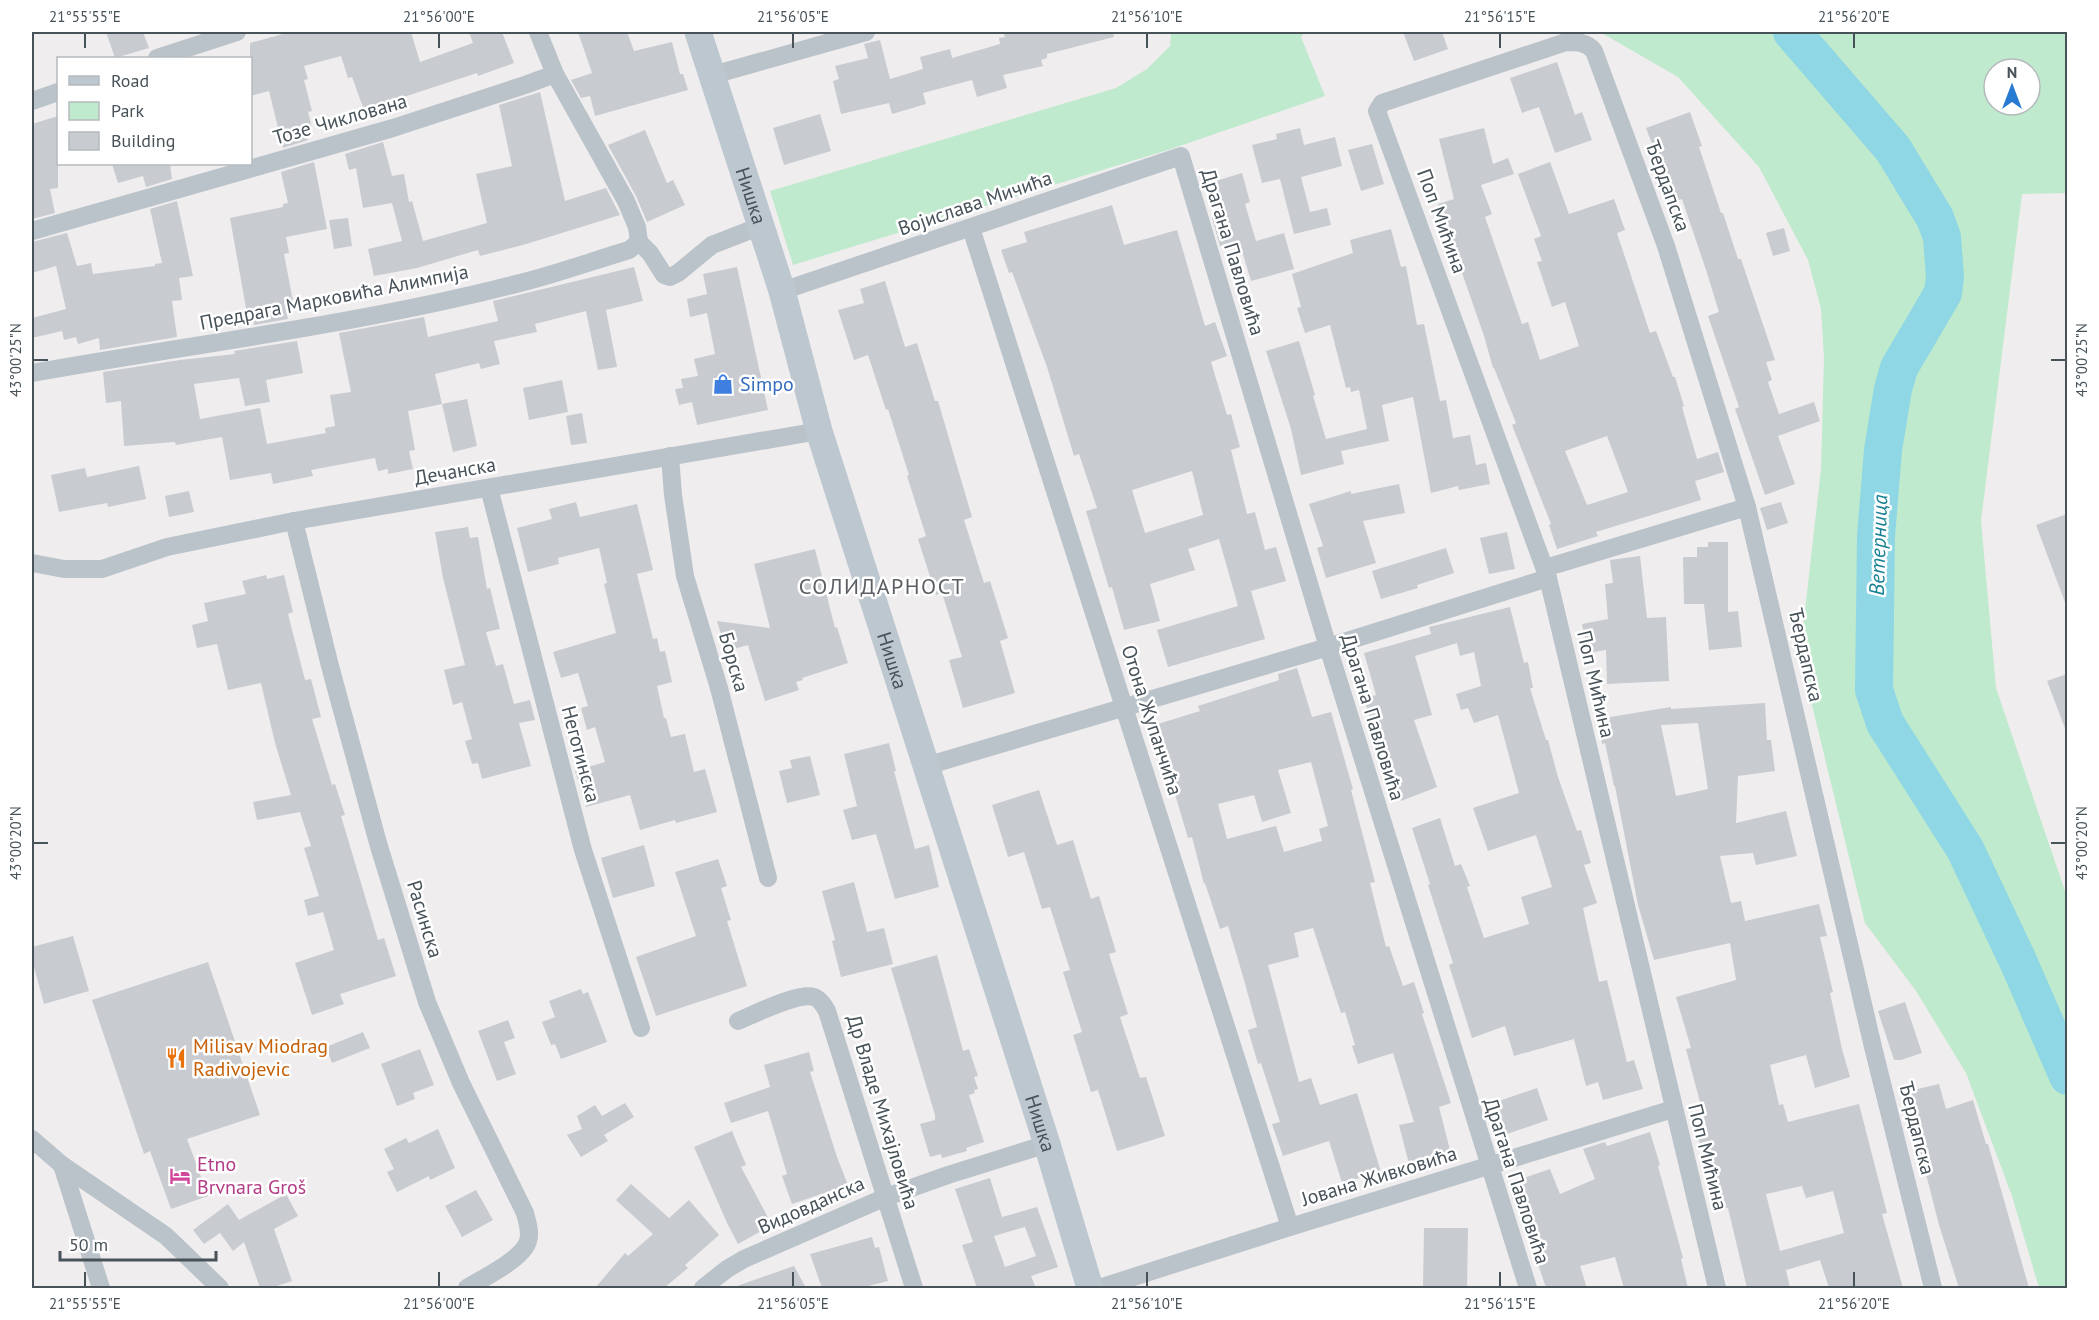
<svg xmlns="http://www.w3.org/2000/svg" width="2099" height="1320" font-family="'PT Sans',sans-serif">
<style>
.green{fill:#bfeacd;fill-rule:evenodd}
.lines{fill:none;stroke-linecap:round;stroke-linejoin:round}
.river{stroke:#8fd7e4;stroke-width:38}
.building{fill:#c8cbd0;fill-rule:evenodd}
.minor{stroke:#bac3c9;stroke-width:18}
.secondary{stroke:#bcc7d0;stroke-width:27}
.ticks{fill:none;stroke:#475259;stroke-width:2}
.labels{text-anchor:middle;dominant-baseline:central;stroke-width:5;stroke-linejoin:round;paint-order:stroke}
.street-label{font-size:20px;fill:#475259;stroke:#fff}
.shop-label{font-size:20px;fill:#366cbe;stroke:#fff;text-anchor:start}
.food-label{font-size:20px;fill:#c56008;stroke:#fff;text-anchor:start}
.hotel-label{font-size:20px;fill:#b23c85;stroke:#fff;text-anchor:start}
.water-label{font-size:21px;font-style:italic;fill:#188294;stroke:#fff}
.quarter-label{font-size:22px;letter-spacing:1.5px;fill:#5b5e62;stroke:#fff}
.neatline{fill:none;stroke:#475259;stroke-width:2}
.ticks-label{font-size:15px;text-anchor:middle;fill:#475259}
</style>
<rect width="100%" height="100%" fill="#f0edee"/>
<g class="green">
<path d="M1171,32H1305L1301,37L1325,96L1171,149L793,265L770,191L1116,88L1147,69L1170,46Z"/>
<path d="M1600,32H2067V193L2022,194L1981,521L1996,688L2067,897V1288H2039L2012,1196L1966,1073L1916,991L1865,923L1802,664L1803,628L1821,469L1824,358L1821,309L1808,260L1759,167L1678,77ZM1994,69H2030V105H1994Z"/>
</g>
<g class="lines">
<path class="river" d="M1792,32L1893,149L1935,218L1942,237L1945,277L1943,293L1899,368L1893,389L1883,450L1876,536L1874,690L1885,723L1965,849L2018,961L2068,1076"/>
</g>
<g class="building">
<path d="M106,32H143L149,48L115,58Z"/>
<path d="M290,32H411L420,62L473,43L469,32H502L514,63L478,76L477,73L364,110L352,77L348,78L341,56L304,66L308,79L304,80L312,111L308,112L312,128L306,129L308,140L283,148L269,91L250,96V43Z"/>
<path d="M578,32H627L634,51L672,42L680,74H683L688,90L595,116L590,96L581,98L571,80L592,73Z"/>
<path d="M1003,32H1113L1114,37L1047,54V58L1041,60L1043,66L1003,75L1007,88L977,97L972,80L923,93L926,104L892,114L889,103L841,114L833,81L839,79L835,66L868,58L864,44L880,40L890,79L923,69L920,57L950,49L952,58L1000,44L999,38L1005,37Z"/>
<path d="M1403,32H1442L1448,49L1414,61Z"/>
<path d="M1557,62L1575,115L1582,112L1592,140L1555,153L1539,107L1522,113L1510,78Z"/>
<path d="M540,92L565,201L606,188L620,215L523,245L480,256L478,250L417,268L374,276L368,249L402,241L392,203L363,208L356,168L349,170L345,154L383,142L392,176L404,174L409,202L412,201L423,241L487,223L476,174L512,166L499,105Z"/>
<path d="M1690,112L1702,146L1699,147L1721,213H1723L1738,259H1741L1775,360L1766,362L1772,380L1768,382L1779,414L1814,402L1820,421L1778,436L1795,484L1765,495L1735,409L1739,407L1708,316L1719,312L1706,270L1682,199L1671,203L1662,177L1664,176L1646,128Z"/>
<path d="M820,114L831,151L784,165L773,128Z"/>
<path d="M58,116V188L50,189L55,213L32,219V124Z"/>
<path d="M1300,128L1304,145L1335,137L1342,166L1301,177L1310,212L1327,208L1331,225L1294,234L1280,179L1262,183L1252,145L1277,139L1276,134Z"/>
<path d="M1484,128L1493,164L1508,158L1514,174L1481,185L1492,214L1485,217L1522,324L1528,322L1540,360L1579,346L1565,302L1552,307L1537,262L1542,261L1534,239L1541,236L1518,174L1550,162L1569,214L1614,199L1625,230L1617,233L1650,333L1656,331L1673,377H1675L1684,406L1682,407L1697,459L1718,452L1724,472L1695,481L1701,500L1596,532L1598,536L1557,549L1549,525L1551,524L1512,425L1516,423L1494,368H1493L1484,336L1438,204L1454,199L1439,139ZM1607,436L1628,492L1587,505L1565,451Z"/>
<path d="M645,130L667,183L673,180L685,205L647,222L636,196L608,145Z"/>
<path d="M1372,144L1384,184L1361,191L1348,150Z"/>
<path d="M314,162L327,229L286,237L289,253L284,254L293,301L284,302L288,319L254,325L252,313L247,314L230,218L283,207V204L288,203L281,172Z"/>
<path d="M112,164H170L172,179L146,187L143,176L118,183Z"/>
<path d="M1242,173L1250,202L1245,204L1256,241L1284,233L1294,269L1251,281L1239,241L1220,246L1212,218L1219,216L1209,183Z"/>
<path d="M177,201L193,276L179,278L182,300L172,301L177,337L100,350L99,338L78,344L76,337L64,340L62,331L32,338V318L66,309L56,266L32,273V242L67,233L77,266L91,263L93,274L155,266V264L162,263L150,209Z"/>
<path d="M1112,205L1124,245L1177,230L1205,326L1215,322L1227,356L1211,362L1227,415L1231,414L1240,447L1231,450L1247,514L1255,512L1265,550L1276,547L1286,581L1251,591L1265,639L1168,667L1157,630L1238,606L1219,539L1188,549L1195,570L1150,584L1160,621L1124,630L1112,587L1109,588L1086,511L1097,508L1079,454L1074,456L1047,367L1012,272L1009,273L1001,250L1027,242L1024,232ZM1192,471L1203,515L1145,533L1132,490Z"/>
<path d="M348,218L352,246L334,249L329,220Z"/>
<path d="M1784,228L1790,251L1773,256L1766,233Z"/>
<path d="M1391,229L1401,267L1406,266L1417,325L1424,324L1440,401L1446,400L1453,438L1470,435L1476,465L1486,463L1490,484L1459,490L1458,486L1431,493L1413,397L1382,405L1389,441L1341,451L1344,464L1301,475L1291,429L1266,351L1299,341L1315,395L1313,396L1326,439L1367,429L1359,390L1351,392L1350,387L1346,388L1330,325L1305,333L1297,308L1301,307L1292,274L1353,253L1350,240Z"/>
<path d="M634,267L643,301L606,310L617,367L598,370L586,311L535,324L537,332L494,341L500,364L481,369L479,363L435,374L442,404L408,411L415,450L409,451L413,469L388,474V469L378,471L375,458L311,470L313,476L273,484L271,473L230,480L222,437L176,445L175,442L124,446L121,401L106,403L103,372L180,360L235,354L234,351L297,341L303,373L266,380L270,402L245,406L239,378L194,384L200,419L260,408L267,444L326,433L325,428L335,426L330,395L351,392L339,333L424,317L428,337L498,321L493,301Z"/>
<path d="M737,267L768,410L697,425L692,402L679,405L675,389L683,388L681,379L698,376L694,359L715,354L707,313L690,317L687,299L707,294L703,274Z"/>
<path d="M885,281L905,347L917,343L935,401H938L972,517L964,520L984,583L990,581L1008,638L1000,641L1015,693L963,708L949,660L962,657L942,593L936,595L918,539L926,536L907,476L909,475L888,409L886,410L868,355L854,360L838,310L864,303L860,289Z"/>
<path d="M562,380L568,412L529,420L523,388Z"/>
<path d="M467,399L477,446L453,452L442,404Z"/>
<path d="M582,413L587,443L571,445L566,416Z"/>
<path d="M139,466L146,499L108,507L107,503L59,512L51,475L85,468L87,477Z"/>
<path d="M1399,484L1405,513L1363,521L1376,563L1326,578L1317,548L1323,546L1309,504L1351,491V494Z"/>
<path d="M189,491L194,512L169,517L165,496Z"/>
<path d="M576,502L580,517L637,504L653,570L637,574L653,639L657,638L660,652L665,651L672,682L657,686L664,718H666L671,737L685,734L694,772L705,769L717,812L676,823L675,820L640,830L630,795L586,807L575,771L605,762L595,727L587,730L581,708L588,706L578,673L561,678L553,652L616,633L604,584L607,583L599,548L558,558L559,564L528,572L517,528L552,519L549,509Z"/>
<path d="M1781,502L1788,523L1767,530L1760,508Z"/>
<path d="M2067,514V605H2066L2036,525Z"/>
<path d="M468,527L470,538L478,537L487,589L490,588L500,629L486,632L496,666L503,664L514,704L530,700L535,720L519,723L531,766L482,779L478,763L472,764L465,741L472,739L462,702L453,705L444,670L465,665L443,578L435,532Z"/>
<path d="M1507,532L1515,569L1489,574L1480,538Z"/>
<path d="M1708,542H1728V612L1738,611L1742,647L1709,650L1704,604H1684L1683,557H1697V547H1708Z"/>
<path d="M1446,548L1454,573L1417,585L1418,588L1381,599L1372,571Z"/>
<path d="M815,549L835,628L837,627L848,663L802,678L803,680L796,682L799,690L765,701L748,645L726,651L717,621L770,628L754,564Z"/>
<path d="M1640,556L1647,618L1666,617L1669,681L1607,684L1606,650L1588,653L1582,624L1608,619L1605,584L1613,583L1610,560Z"/>
<path d="M266,575L267,579L284,575L293,612L288,614L305,680L311,679L321,717L312,719L332,785L335,784L345,815L341,816L378,940L384,938L396,976L340,994L344,1004L312,1015L295,963L334,950L323,912L308,916L304,900L319,896L304,848L311,846L300,812L257,820L253,802L291,795L275,743L261,683L228,690L217,644L197,648L192,625L208,621L204,603L246,594L242,581Z"/>
<path d="M1510,607L1524,663L1528,662L1533,688H1530L1546,740H1548L1558,777L1577,831L1581,830L1591,863L1584,865L1597,903L1583,908L1599,982L1607,980L1627,1062L1634,1060L1643,1089L1603,1100L1598,1082L1586,1086L1574,1039L1514,1056L1505,1026L1472,1038L1449,965L1453,963L1428,885L1430,884L1412,828L1440,818L1455,866L1461,864L1470,886L1467,887L1484,938L1529,924L1521,897L1552,887L1536,835L1488,851L1473,808L1519,793L1498,715L1474,723L1468,708L1461,710L1456,694L1481,686L1474,652L1460,656L1457,643L1415,656L1432,715L1414,720L1437,787L1401,801L1377,731L1374,732L1364,698L1376,695L1364,653L1431,634L1429,627Z"/>
<path d="M1297,668L1312,717L1331,712L1353,789L1351,790L1375,882L1370,883L1386,947L1389,946L1403,986L1414,982L1424,1013L1422,1014L1451,1103L1439,1107L1451,1154L1409,1164L1399,1125L1414,1122L1393,1053L1358,1064L1352,1046L1355,1045L1345,1012L1341,1013L1313,928L1294,933L1299,957L1268,965L1299,1082L1311,1078L1320,1105L1357,1093L1381,1172L1342,1183L1329,1141L1283,1156L1272,1124L1280,1122L1261,1063L1258,1064L1248,1030L1257,1027L1242,973L1228,926L1220,929L1205,883L1204,884L1192,837L1188,838L1166,764L1171,763L1158,724L1200,711L1198,706L1279,680L1278,674ZM1311,762L1328,826L1319,829L1322,841L1284,852L1276,826L1227,839L1218,804L1254,795L1262,822L1291,813L1278,770Z"/>
<path d="M2067,674V731H2066L2047,681Z"/>
<path d="M1765,703L1767,740H1771L1775,771L1738,776L1736,823L1786,811L1797,856L1756,865L1753,853L1720,856L1731,903L1741,901L1745,921L1819,904L1827,936L1820,937L1833,992L1830,993L1842,1049L1850,1077L1815,1088L1806,1055L1770,1065L1779,1105L1783,1104L1788,1122L1859,1104L1887,1213L1882,1214L1903,1288H1829L1820,1260L1786,1270L1790,1288H1747L1728,1208H1724L1713,1159L1703,1161L1697,1131L1707,1129L1686,1049L1691,1048L1676,997L1736,980L1730,943L1654,960L1638,905L1615,786H1614L1605,743L1602,744L1598,719L1671,707V709ZM1698,723L1708,789L1676,796L1661,725ZM1802,1186L1806,1198L1833,1191L1844,1233L1780,1251L1766,1194Z"/>
<path d="M889,743L896,771H894L915,849L929,845L939,887L895,899L876,834L852,840L843,810L857,806L844,754Z"/>
<path d="M810,756L820,795L787,803L779,771L792,768L790,760Z"/>
<path d="M1039,790L1057,845L1073,840L1091,899L1099,896L1116,952L1109,954L1128,1014L1120,1017L1140,1078L1146,1077L1165,1136L1117,1151L1098,1090L1091,1092L1073,1035L1082,1032L1063,972L1070,970L1050,907L1042,909L1024,852L1008,857L992,805Z"/>
<path d="M644,845L655,886L613,898L601,858Z"/>
<path d="M718,859L727,886L721,888L731,920L727,921L747,986L656,1016L636,957L696,936L675,872Z"/>
<path d="M854,882L867,932L884,928L893,964L841,977L832,941L835,940L822,891Z"/>
<path d="M73,936L89,991L44,1004L32,960V947Z"/>
<path d="M937,955L963,1051L969,1049L978,1076L974,1077L978,1089L974,1090L975,1093L969,1095L984,1142L966,1148L967,1151L942,1158L941,1154L930,1157L920,1124L935,1120V1115L891,968Z"/>
<path d="M208,962L260,1115L187,1139L208,1196L171,1209L150,1151L144,1154L92,1000Z"/>
<path d="M581,989L583,994L588,992L607,1042L561,1059L555,1044L551,1045L542,1022L555,1017L549,1001Z"/>
<path d="M1905,1002L1922,1053L1901,1060H1894L1878,1011Z"/>
<path d="M508,1020L515,1038L504,1042L516,1074L497,1081L478,1031Z"/>
<path d="M363,1032L370,1048L332,1063L326,1047Z"/>
<path d="M420,1049L434,1085L413,1093L415,1099L397,1106L381,1064Z"/>
<path d="M809,1052L814,1071L810,1072L837,1157L848,1185L792,1204L782,1176L787,1174L768,1111L731,1123L724,1103L770,1087L764,1065Z"/>
<path d="M1939,1084L1946,1109L1973,1100L1986,1144H1988L2029,1288H1959L1939,1225L1905,1092Z"/>
<path d="M1537,1088L1548,1120L1501,1136L1490,1104Z"/>
<path d="M625,1103L634,1117L604,1135L608,1141L581,1157L567,1135L582,1129L577,1116L595,1105L602,1116Z"/>
<path d="M438,1129L455,1168L430,1180L429,1176L397,1192L387,1172L394,1169L384,1149L406,1138L409,1143Z"/>
<path d="M732,1131L746,1165L741,1167L772,1225L738,1244L727,1223L694,1147Z"/>
<path d="M1650,1132L1660,1165L1658,1166L1683,1258L1681,1259L1688,1288H1624L1615,1257L1580,1266L1587,1288H1546L1520,1209L1517,1210L1511,1194L1515,1192L1512,1182L1550,1169L1560,1194L1595,1179L1583,1149L1605,1142L1607,1146Z"/>
<path d="M990,1178L1002,1217L1037,1207L1058,1267L1031,1276L1036,1288H977L962,1245L973,1242L955,1189ZM1025,1227L1036,1256L1005,1267L994,1236Z"/>
<path d="M631,1184L669,1218L689,1200L719,1235L685,1265L688,1268L664,1288H595L625,1253L628,1256L653,1234L616,1200Z"/>
<path d="M476,1190L493,1220L462,1237L445,1206Z"/>
<path d="M286,1194L298,1216L274,1229L292,1281L271,1288H260L244,1242L233,1251L220,1233L204,1244L193,1230L228,1204L239,1220Z"/>
<path d="M1424,1228H1468L1467,1288H1423Z"/>
<path d="M872,1237L875,1248L879,1247L888,1281L861,1288H822L810,1254Z"/>
<path d="M794,1266L806,1288H737V1286Z"/>
</g>
<g class="lines">
<g class="minor">
<path d="M157,58L237,32"/>
<path d="M713,75L866,32"/>
<path d="M32,101L58,92"/>
<path d="M971,228L1290,1227"/>
<path d="M32,231L393,128L525,85L555,74"/>
<path d="M639,242L650,253L664,275L670,277L678,273L712,245L761,226"/>
<path d="M782,291L1181,156L1328,647L1528,1288"/>
<path d="M32,373C193,344 357,325 516,284C554,275 592,261 629,250L639,242L637,227L626,201L555,74L538,32"/>
<path d="M670,456L673,495L685,576L719,688L768,878"/>
<path d="M489,488L583,850L641,1028"/>
<path d="M294,521L330,666L378,843L427,1002L461,1083L525,1213C527,1222 531,1232 528,1241C523,1259 483,1278 467,1288"/>
<path d="M32,563L64,569H102L167,547L294,521L819,431"/>
<path d="M1545,568L1747,507"/>
<path d="M926,766L1328,647L1548,578"/>
<path d="M738,1021C755,1014 798,992 814,997C820,999 824,1006 827,1011L914,1288"/>
<path d="M32,1139L62,1165"/>
<path d="M101,1288L62,1165L166,1236L220,1288"/>
<path d="M703,1288L727,1269L744,1259L886,1197L948,1175L1047,1144"/>
<path d="M1099,1288L1290,1227L1673,1109"/>
<path d="M1717,1288L1548,578L1377,111L1382,103L1566,42C1577,42 1587,42 1594,51L1666,246L1747,507L1873,1047L1933,1288"/>
</g>
<path class="secondary" id="s1" d="M698,32L782,291L819,431L1047,1144L1090,1288"/>
</g>
<path class="ticks" d="M85,33V48M439,33V48M793,33V48M1147,33V48M1500,33V48M1854,33V48M33,360H48M2051,360H2066M33,843H48M2051,843H2066M85,1272V1287M439,1272V1287M793,1272V1287M1147,1272V1287M1500,1272V1287M1854,1272V1287"/>
<defs>
<g id="shop-bare" transform="scale(1.62)"><path d="M-5-2.5h2.3a2.7 3.5 0 0 1 5.4 0H5L5.5 6h-11ZM-1.5-2.5h3a1.5 2.3 0 0 0-3 0Z" fill="#3f7fe0" stroke="#fff" stroke-width="2.5" paint-order="stroke"/></g>
<g id="restaurant-bare" transform="scale(1.62)"><path d="M-5-6h1v4h1v-4h1v4h1v-4h1v5L-1.5 .5V6h-2V.5L-5-1ZM5-6V6H3V1.5H1.5Q1.5-4 5-6Z" fill="#e8710a" stroke="#fff" stroke-width="2.5" paint-order="stroke"/></g>
<g id="hotel-bare" transform="scale(1.62)"><path d="M-6-4.5h1.5V1H6V5H4.5V3h-9V5H-6ZM-4 0a1.8 1.8 0 1 1 3.6 0ZM.5 0V-2.5h3Q6-2.5 6 0Z" fill="#d1479c" stroke="#fff" stroke-width="2.5" paint-order="stroke"/></g>
</defs>
<g fill-rule="evenodd">
<use href="#shop-bare" x="723" y="384"/>
<use href="#restaurant-bare" x="176" y="1058"/>
<use href="#hotel-bare" x="180" y="1176"/>
</g>
<g class="labels">
<g class="street-label">
<text transform="translate(340 119) rotate(-16)">Тозе Чиклована</text>
<text transform="translate(1668 186) rotate(70)">Ђердапска</text>
<text stroke="none"><textPath href="#s1" startOffset="172">Нишка</textPath></text>
<text transform="translate(975 203) rotate(-19)">Војислава Мичића</text>
<text transform="translate(1442 221) rotate(70)">Поп Мићина</text>
<text transform="translate(1233 252) rotate(73)">Драгана Павловића</text>
<text transform="translate(334 297) rotate(-11)">Предрага Марковића Алимпија</text>
<text transform="translate(455 471) rotate(-10)">Дечанска</text>
<text transform="translate(1806 655) rotate(77)">Ђердапска</text>
<text stroke="none"><textPath href="#s1" startOffset="658">Нишка</textPath></text>
<text transform="translate(734 662) rotate(74)">Борска</text>
<text transform="translate(1596 684) rotate(77)">Поп Мићина</text>
<text transform="translate(1373 717) rotate(73)">Драгана Павловића</text>
<text transform="translate(1152 720) rotate(72)">Отона Жупанчића</text>
<text transform="translate(581 754) rotate(75)">Неготинска</text>
<text transform="translate(425 919) rotate(73)">Расинска</text>
<text transform="translate(883 1112) rotate(73)">Др Владе Михајловића</text>
<text stroke="none"><textPath href="#s1" startOffset="1144">Нишка</textPath></text>
<text transform="translate(1917 1128) rotate(76)">Ђердапска</text>
<text transform="translate(1708 1157) rotate(76)">Поп Мићина</text>
<text transform="translate(1379 1176) rotate(-17)">Јована Живковића</text>
<text transform="translate(1517 1181) rotate(72)">Драгана Павловића</text>
<text transform="translate(811 1205) rotate(-24)">Видовданска</text>
</g>
<g class="shop-label">
<text x="740" y="384">Simpo</text>
</g>
<g class="food-label">
<text x="193" y="1046">Milisav Miodrag<tspan x="193" dy="23">Radivojevic</tspan></text>
</g>
<g class="hotel-label">
<text x="197" y="1164">Etno<tspan x="197" dy="23">Brvnara Groš</tspan></text>
</g>
<g class="water-label">
<text transform="translate(1878 545) rotate(-88)">Ветерница</text>
</g>
<g class="quarter-label">
<text x="882" y="586">СОЛИДАРНОСТ</text>
</g>
</g>
<rect width="2099" height="1320" fill="none" stroke="#ffffff" stroke-width="66"/>
<rect x="57" y="57" width="195" height="108" fill="#ffffff" stroke="#b5babd" stroke-width="1.5"/>
<rect x="69" y="76" width="30" height="9" fill="#bcc7d0" stroke="#b5babd" stroke-width="1.5"/>
<text x="111" y="87" font-size="18" fill="#475259">Road</text>
<rect x="69" y="102" width="30" height="18" fill="#bfeacd" stroke="#b5babd" stroke-width="1.5"/>
<text x="111" y="117" font-size="18" fill="#475259">Park</text>
<rect x="69" y="132" width="30" height="18" fill="#c8cbd0" stroke="#b5babd" stroke-width="1.5"/>
<text x="111" y="147" font-size="18" fill="#475259">Building</text>
<g transform="translate(2012 87)"><circle r="28" fill="#ffffff" stroke="#b5babd" stroke-width="1.5"/>
<path d="M0-4.5L10 22L0 15L-10 22Z" fill="#287bd0"/>
<text y="-9" font-size="16" font-weight="bold" text-anchor="middle" fill="#475259">N</text>
</g>
<path d="M60 1251v9h156v-9" fill="none" stroke="#475259" stroke-width="3"/>
<text x="69" y="1251" font-size="18" fill="#475259" stroke="#ffffff" stroke-width="4.5" paint-order="stroke">50 m</text>
<rect x="33" y="33" width="2033" height="1254" class="neatline"/>
<g class="ticks-label">
<text x="85" y="22">21°55'55"E</text>
<text x="439" y="22">21°56'00"E</text>
<text x="793" y="22">21°56'05"E</text>
<text x="1147" y="22">21°56'10"E</text>
<text x="1500" y="22">21°56'15"E</text>
<text x="1854" y="22">21°56'20"E</text>
<text transform="translate(16 360) rotate(-90)" y="5">43°00'25"N</text>
<text transform="translate(2082 360) rotate(-90)" y="5">43°00'25"N</text>
<text transform="translate(16 843) rotate(-90)" y="5">43°00'20"N</text>
<text transform="translate(2082 843) rotate(-90)" y="5">43°00'20"N</text>
<text x="85" y="1309">21°55'55"E</text>
<text x="439" y="1309">21°56'00"E</text>
<text x="793" y="1309">21°56'05"E</text>
<text x="1147" y="1309">21°56'10"E</text>
<text x="1500" y="1309">21°56'15"E</text>
<text x="1854" y="1309">21°56'20"E</text>
</g>
</svg>
